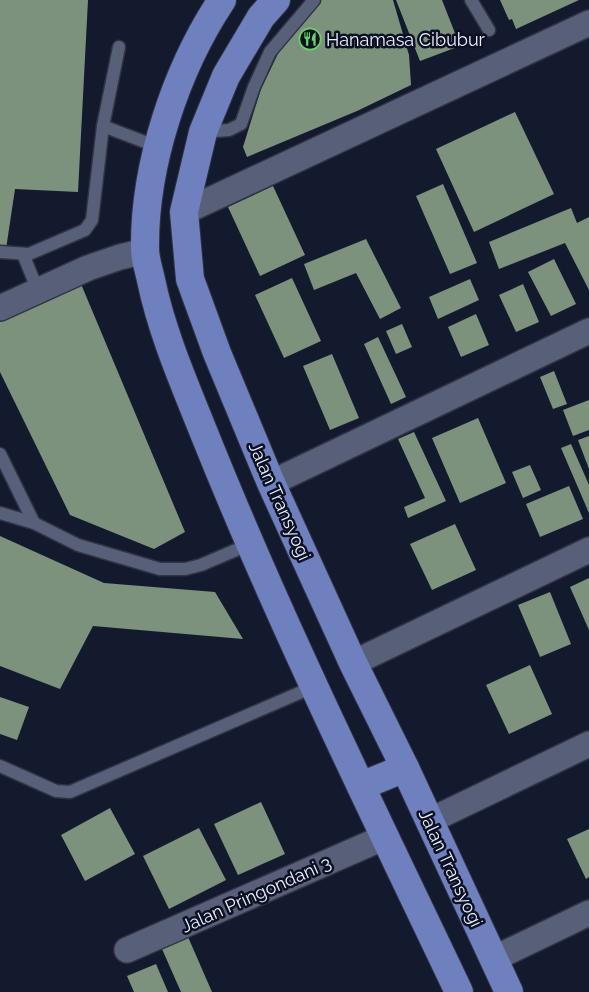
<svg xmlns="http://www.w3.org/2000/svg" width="589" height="992" font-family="Raleway,sans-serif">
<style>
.building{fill:#7d927c}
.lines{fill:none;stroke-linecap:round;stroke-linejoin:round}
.lane-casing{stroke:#313344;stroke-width:15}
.street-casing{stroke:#313344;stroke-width:28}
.highway-casing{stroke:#313344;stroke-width:30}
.lane{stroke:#585f78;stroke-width:12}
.street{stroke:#585f78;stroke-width:25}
.highway{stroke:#6f80bf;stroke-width:28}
.labels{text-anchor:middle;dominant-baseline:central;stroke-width:5;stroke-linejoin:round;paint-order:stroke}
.poi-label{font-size:18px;fill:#ebf0fe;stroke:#0c1023;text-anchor:start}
.street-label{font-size:18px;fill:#ebf0fe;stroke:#0c1023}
</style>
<rect width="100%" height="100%" fill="#141a2e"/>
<g class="building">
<path d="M0,0H88L78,192L15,189L6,249L0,248Z"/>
<path d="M316,0H393L409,55L411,85L357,111L247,157L243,147L261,89L286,37Z"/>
<path d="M396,0H442L460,46L420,61Z"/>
<path d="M500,0H579L516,29L512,19L509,20Z"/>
<path d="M515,112L554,194L474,232L436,149Z"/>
<path d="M443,184L477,263L450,274L416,196Z"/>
<path d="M273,186L305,255L260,276L228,207Z"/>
<path d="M571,208L577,223L589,217V290L565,243L499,269L489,242Z"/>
<path d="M366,239L401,308L380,319L356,273L314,290L304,264Z"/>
<path d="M554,259L576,304L551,316L528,272Z"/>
<path d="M292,278L321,341L284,358L255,295Z"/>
<path d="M470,279L479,300L438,319L429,297Z"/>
<path d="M81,284L185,532L154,549L70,515L0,372V319Z"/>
<path d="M523,284L539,322L516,332L499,295Z"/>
<path d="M476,314L489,345L461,357L448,327Z"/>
<path d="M402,324L412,347L396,354L386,331Z"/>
<path d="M378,337L406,397L391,404L364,344Z"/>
<path d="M332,354L359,418L330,430L303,366Z"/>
<path d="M554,371L567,404L553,409L540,377Z"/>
<path d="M589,400V430L573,436L563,410Z"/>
<path d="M478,418L506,483L460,503L432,438Z"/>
<path d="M414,432L446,501L408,518L404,507L425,498L398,439Z"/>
<path d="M589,436V469L578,440Z"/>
<path d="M571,444L589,485V513L561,448Z"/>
<path d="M530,465L541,490L523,498L512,472Z"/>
<path d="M569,486L583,519L540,537L526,504Z"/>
<path d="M455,524L476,570L432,590L410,544Z"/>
<path d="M0,536L104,583L215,592L243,639L93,626L60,689L0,666Z"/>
<path d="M589,578V630L570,587Z"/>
<path d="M550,592L571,644L540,657L518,605Z"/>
<path d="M530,665L552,714L509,734L486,685Z"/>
<path d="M0,697L29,707L17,740L0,734Z"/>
<path d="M261,802L285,854L238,875L214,824Z"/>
<path d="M110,808L135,854L85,881L61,835Z"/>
<path d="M199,828L226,880L169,909L143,856Z"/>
<path d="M589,829V877L586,879L567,839Z"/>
<path d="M188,937L212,992H181L162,949Z"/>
<path d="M156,964L168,992H134L127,976Z"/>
</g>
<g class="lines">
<g class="lane-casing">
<g id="lane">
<path d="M471,0L489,30"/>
<path d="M103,126L119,47"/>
<path d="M203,132L229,130L241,124L254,87L270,52L314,0"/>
<path d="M0,252L29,254L85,230L92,220L103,126L158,147"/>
<path d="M23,254L38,291"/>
<path d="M0,454L34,523"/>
<path d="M0,513L34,523L78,545L160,569H185L201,565L250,544"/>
<path d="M0,766L56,791L70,792L313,687"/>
</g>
</g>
<g class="street-casing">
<g id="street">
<path d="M184,212L589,23"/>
<path d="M0,308L88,268L120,257L145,251"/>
<path d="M271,483L589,331"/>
<path d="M353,663L589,550"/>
<path d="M429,821L589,744"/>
<path d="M127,950L385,837"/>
<path d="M493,959L589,913"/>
</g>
</g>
<g class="highway-casing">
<g id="highway">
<path d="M222,0C176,69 144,165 145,249C145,259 149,270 151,280C162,333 184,383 204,433C280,623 371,807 459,992"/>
<path d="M276,0L261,17L226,76L203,132L184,212L190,279L217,353L271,483L353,663L405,768L509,992"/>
<path d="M361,786L405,768"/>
</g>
</g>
<use href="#lane" class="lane"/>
<use href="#street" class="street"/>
<use href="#highway" class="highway"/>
</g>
<defs>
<g id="restaurant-ring" transform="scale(1.125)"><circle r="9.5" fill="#0c1023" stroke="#66d466" stroke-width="1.5"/><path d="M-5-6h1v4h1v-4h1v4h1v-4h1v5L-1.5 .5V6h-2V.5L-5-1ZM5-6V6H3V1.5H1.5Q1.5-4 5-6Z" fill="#66d466"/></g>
</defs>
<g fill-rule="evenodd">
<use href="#restaurant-ring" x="310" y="39"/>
</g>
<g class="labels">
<g class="poi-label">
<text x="326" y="39">Hanamasa Cibubur</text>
</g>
<g class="street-label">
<text transform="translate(280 501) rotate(66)">Jalan Transyogi</text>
<text transform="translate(451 868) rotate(65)">Jalan Transyogi</text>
<text transform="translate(256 894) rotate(-24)">Jalan Pringondani 3</text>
</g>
</g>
</svg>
